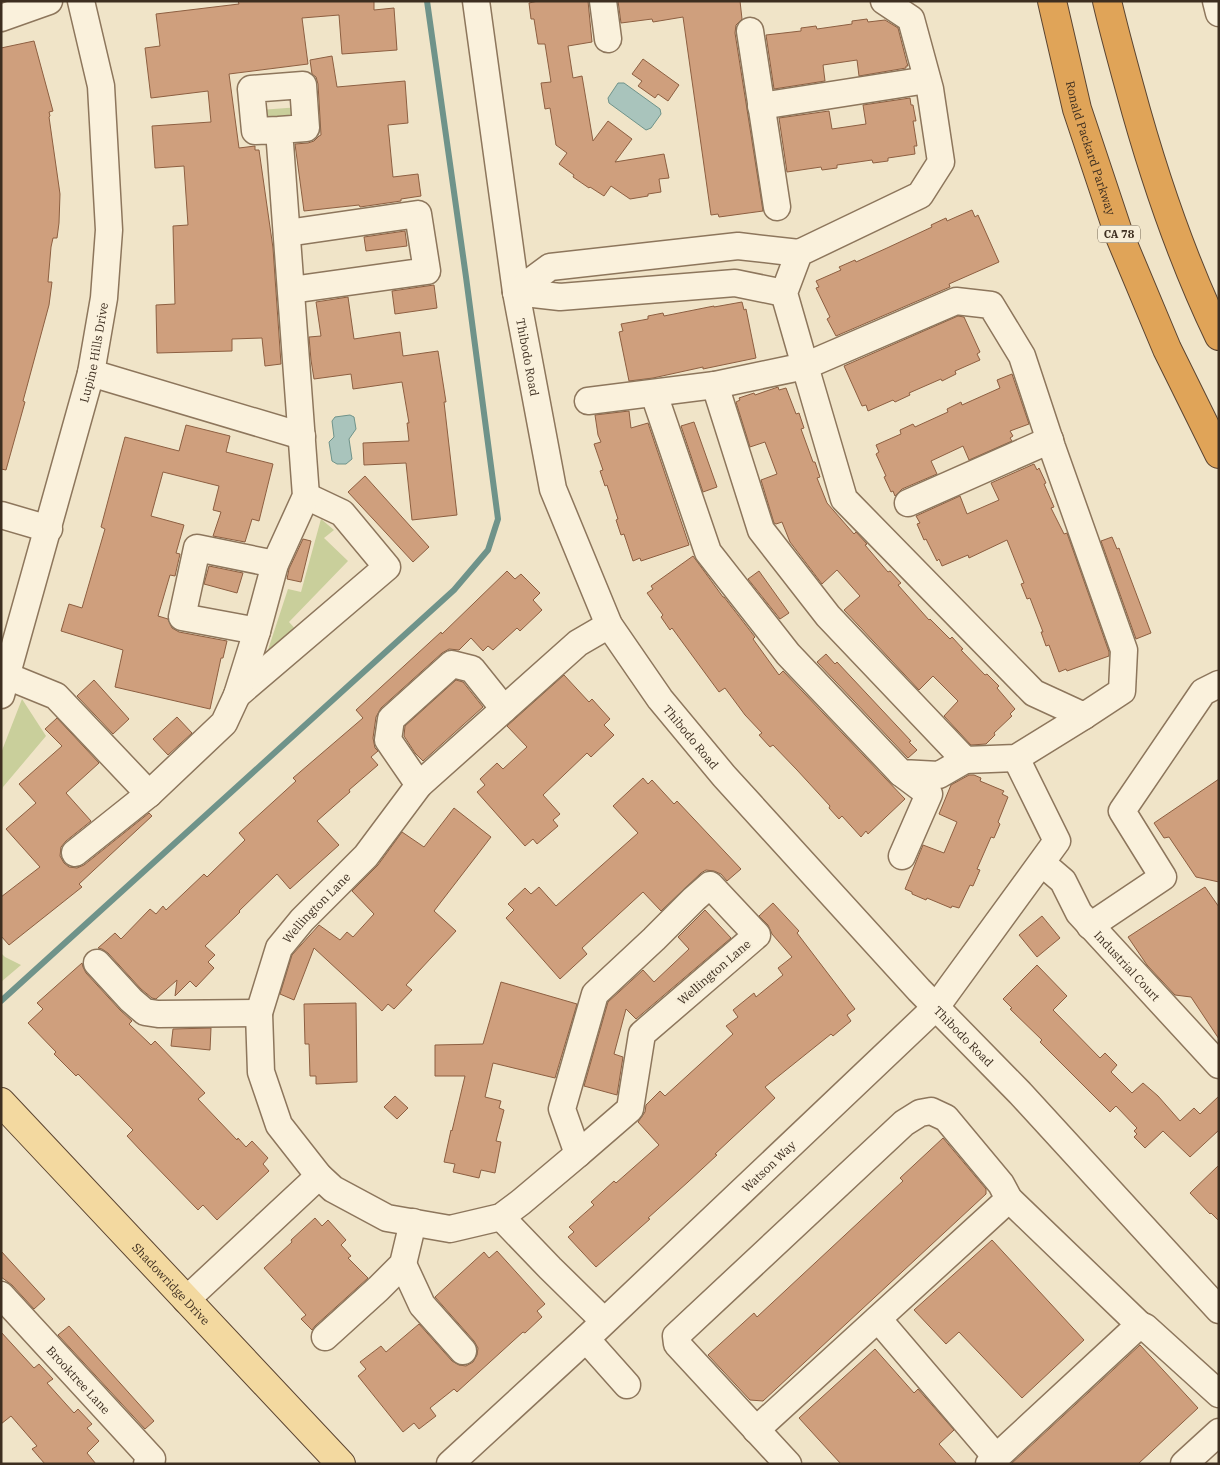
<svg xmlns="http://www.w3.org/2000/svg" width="1220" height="1465" font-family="'IBM Plex Serif',serif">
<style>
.green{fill:#c9cf9b}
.water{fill:#a9c4bc;stroke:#6f938a}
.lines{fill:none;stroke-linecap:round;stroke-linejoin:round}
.stream{stroke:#6f938a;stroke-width:6}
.building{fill:#cf9f7d;stroke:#8d5f41}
.minor-casing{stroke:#8d765c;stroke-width:29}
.major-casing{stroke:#5b4430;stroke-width:30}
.highway-casing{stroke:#5b4430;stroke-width:30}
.minor{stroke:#faf1dc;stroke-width:26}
.major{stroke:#f3d9a0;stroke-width:28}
.highway{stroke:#e0a458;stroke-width:28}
.labels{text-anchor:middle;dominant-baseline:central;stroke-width:4;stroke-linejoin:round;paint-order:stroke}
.shield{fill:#f7eed8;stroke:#756857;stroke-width:1}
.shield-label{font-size:11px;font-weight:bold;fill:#3d2e20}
.street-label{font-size:12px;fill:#3d2e20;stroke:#f7eed8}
</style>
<rect width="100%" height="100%" fill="#f0e4c8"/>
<g class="green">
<path d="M300,107L301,115L281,116V123L261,125L260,110Z"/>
<path d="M321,519L334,530L324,538L348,561L289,622L298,632L265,659L288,589L301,592Z"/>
<path d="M22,699L46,736L3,787L1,794V753Z"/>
<path d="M1,953L5,957L21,965L1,982Z"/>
</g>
<g class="water">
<path d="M618,83H624L660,109L661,114L651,128L646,130L609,103L608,98Z"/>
<path d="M350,415L354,417L356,429L349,439L352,459L346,464H337L332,461L329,442L334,437L332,421L335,417Z"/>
</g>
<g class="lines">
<path class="stream" d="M1,1001L454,590L488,550L498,519L466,277L427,1"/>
</g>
<g class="building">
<path d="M238,1H374V10L394,8L397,50L342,54L339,15L302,18L308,64L229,74L239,148L255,146V150H259L273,248L281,364L265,366L262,338L232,339V351L157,353L156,305L175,304L173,226L188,225L184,166L155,168L152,126L211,122L208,91L151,98L145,48L160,46L156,14L239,4Z"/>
<path d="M538,1H588L592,42L568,46L573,78L582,76L593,141L608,121L632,139L615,162L664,154L669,178L659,179L661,192L648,194V196L630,199L611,186L604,196L590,187L589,188L573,177L574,175L559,164L567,153L556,145L550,108L545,109L541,83L551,82L545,44H538L534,19H531L529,3Z"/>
<path d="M618,1H740L742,19L736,25L735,33L763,211L719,217L718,214L711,215L683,17L653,22L652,19L621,23Z"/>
<path d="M867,19L868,22L885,20L898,28L907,63L908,66H906V68L859,76L857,60L823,65L825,81L774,89L766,35L801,31V28L816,26L817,29L852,24V21Z"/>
<path d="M34,41L53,111L49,112L50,116L49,117L60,194L59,223L57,238H53L51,247L48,282H52L49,305L23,401L25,402L6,470L1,469V48Z"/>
<path d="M332,56L337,87L405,81L408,123L388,125L393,177L418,174L421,196L401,199V201L360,207L359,205L304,211L295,144L308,143L314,141L319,136L321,135L318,84L316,77L312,74L310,60Z"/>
<path d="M643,59L679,85L668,101L658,94L655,98L638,86L642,81L632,74Z"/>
<path d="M910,98L911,105H913L916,121H913L917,146H914L915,154L888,158V161L873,163L872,160L837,165V168L822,170L821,167L787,172L779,118L829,111L832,129L866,124L863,105Z"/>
<path d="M972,210L975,217L978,215L999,262L949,284L950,287L836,336L827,319L830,317L816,288L819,287L816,281L841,270L839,267L855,260L856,262L887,248L932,227L931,225L946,218L947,221Z"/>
<path d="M405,231L407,246L366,251L364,237Z"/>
<path d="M434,285L437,308L395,314L392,291Z"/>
<path d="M348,297L354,339L400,332L403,356L438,351L446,402H444L457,515L412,520L406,463L364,465L363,443L409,441L407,423H409L402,382L353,389L351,374L314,379L311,360L309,337L321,336L316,302Z"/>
<path d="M742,302L744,310L746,309L756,358L703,369V367L653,378L629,381L619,332L623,331L621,324L648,319V316L663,313L664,316L714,306V307Z"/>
<path d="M958,316L964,317L980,352L977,354L980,360L955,371L956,374L942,381L941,379L909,393L910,395L895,402L893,400L868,411L866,405L862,406L844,366Z"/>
<path d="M1012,374L1029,424L1010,431L1013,436L1010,438L1012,441L969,460L963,446L931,461L937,474L902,489L895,496L893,491L891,492L884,477L886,476L876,454L879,452L876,445L901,434L900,430L913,424L915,427L948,412L947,409L961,402L962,405L1000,388L997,380Z"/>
<path d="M778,387L779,390L786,388L796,414L799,413L804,428L801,429L813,462H815L820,477L817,478L827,503L854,534L856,532L867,544L865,545L888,572L890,571L901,583L898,585L929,620L930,619L950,639L952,637L963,649L961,650L985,675L987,674L999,686L997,688L1015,709L1010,714L1012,716L994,733L995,735L986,744L971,745L944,716L958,701L933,676L919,690L844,610L860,596L837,570L822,584L790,542L782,522L776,524L774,523L761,480L777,474L765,442L750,447L736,402L740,400L739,398L754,393L755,395Z"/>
<path d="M629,411L631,428L648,423L689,545L641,561L640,558L633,561L624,534L621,535L616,520L618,519L607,485L605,486L600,471L603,470L594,444L601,442L598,435L595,415Z"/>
<path d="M694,422L717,487L703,492L681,426Z"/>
<path d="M186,425L230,436L226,452L273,464L259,521L252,519L245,542L213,536L221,512L213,510L219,486L163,472L151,516L184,525L176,553L180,554L175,576L170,575L158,616L168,619L172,628L179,632L227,641L223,658H221L210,709L115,687L123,650L61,631L69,604L82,608L105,529L101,527L125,437L179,451Z"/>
<path d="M1034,464L1037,470L1039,468L1046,483L1044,484L1054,507L1051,508L1064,534L1067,533L1109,652V656L1067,671L1066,669L1059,672L1049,645L1046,646L1041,632H1043L1030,598L1027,599L1021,584L1024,583L1007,540L969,558L968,555L942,566L939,559L937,561L926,539L924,540L917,524L920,523L916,516L960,496L967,514L999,500L991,483Z"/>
<path d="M365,476L429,547L413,562L348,492Z"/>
<path d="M1112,537L1117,549L1119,548L1151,633L1136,639L1101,541Z"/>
<path d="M303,539L311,541L301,582L287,579L289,569Z"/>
<path d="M693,556L723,597H724L755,637L753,639L779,675L783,671L905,799L868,834L866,831L861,837L842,816L839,819L829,808L830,806L797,770L773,745L770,747L759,735L762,733L745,715L725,688L719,692L672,628L670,630L661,617L663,615L647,593L653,589L651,586Z"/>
<path d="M209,566L243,573L237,593L204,584Z"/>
<path d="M507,571L515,579L521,574L540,593L533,600L542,610L520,631L517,628L493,650L488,646L483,651L471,638L459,650L449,649L442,653L381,708L376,717L373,738L375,748L378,751L371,757L378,765L349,790L350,792L317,821L339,845L290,889L277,874L239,911L240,912L205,946L215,955L208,962L214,968L196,987L190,981L175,996L177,980L156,999L152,998L141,989L108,953L102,949L98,948L115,933L121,939L150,909L156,914L163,906L166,910L204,874L207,877L245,840L239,833L296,781L293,778L363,718L356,710L441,632L442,634Z"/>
<path d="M759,571L789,613L780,619L748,579Z"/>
<path d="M826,654L835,664L837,662L911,741L909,742L917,750L908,758L817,662Z"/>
<path d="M564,675L589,702L592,699L610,719L604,725L614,735L591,757L587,753L543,795L560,814L553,820L558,826L537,844L533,839L525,846L477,792L485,785L480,779L497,763L503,769L527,747L507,726Z"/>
<path d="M94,680L129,719L113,734L77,696Z"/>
<path d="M456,680L463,682L483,707L423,761L415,753L404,736L405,726Z"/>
<path d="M177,717L192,733L168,755L153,739Z"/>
<path d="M57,718L99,763L66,793L91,821L66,841L61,847L60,856L64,863L69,867L77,868L84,865L149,813L152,816L79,884L82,887L9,945L1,936V897L40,867L6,829L36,803L19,784L62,746L45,729Z"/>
<path d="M969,775H974L981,778L980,781L1004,791L1002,794L1008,797L998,822L1000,824L994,838L991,837L977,869L980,870L973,886L970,885L959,908L952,906L951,908L927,898L926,900L912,894V892L905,889L923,845L944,853L957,822L939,814L951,785Z"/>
<path d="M643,778L648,784L652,780L674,804L677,801L741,869L727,881L721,874L714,871L706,870L701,873L661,911L643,892L582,948L587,954L560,979L506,918L514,910L508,904L525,888L531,894L539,887L556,906L638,833L613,806Z"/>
<path d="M1219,779V882L1196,877L1169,837L1164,838L1154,823Z"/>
<path d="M454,808L491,837L434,911L456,931L406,985L412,990L394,1009L388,1004L382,1011L314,948L294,1000L280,994L292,955L319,925L340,940L347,932L353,937L374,914L352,891L378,865L402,832L424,847Z"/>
<path d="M1205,887L1219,907V1039L1191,997L1175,995L1147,965L1128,937Z"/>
<path d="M773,903L799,931L797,933L855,1009L847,1015L851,1021L833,1036L831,1034L765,1087L775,1098L715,1154L717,1155L688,1182L648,1218L650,1219L596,1267L568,1237L574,1232L569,1227L594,1205L591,1202L614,1181L616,1183L659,1145L638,1122L645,1112L646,1105L660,1091L665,1096L733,1034L726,1026L738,1017L733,1010L754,993L756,997L783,975L778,968L792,957L772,934L768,925L759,916Z"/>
<path d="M705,910L731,938L636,1019L626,1009L614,1054L623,1057L617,1095L584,1086L608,1002L643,970L654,982L689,949L678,937Z"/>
<path d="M1042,916L1060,938L1037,957L1019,935Z"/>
<path d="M82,963L83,967L86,973L120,1010L132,1021L129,1024L151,1045L155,1041L205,1093L198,1099L237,1140L238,1138L246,1147L252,1141L268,1158L263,1164L269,1171L217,1220L203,1205L198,1210L142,1152L127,1136L133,1130L78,1074L76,1076L54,1054L56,1052L28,1023L43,1009L37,1003Z"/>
<path d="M1037,965L1067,996L1053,1010L1100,1058L1105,1053L1117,1065L1111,1072L1132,1093L1143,1083L1158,1096L1180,1121L1194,1108L1200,1114L1219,1096V1130L1190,1157L1163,1131L1145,1148L1134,1137L1137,1134L1134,1131L1137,1128L1116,1106L1110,1112L1040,1042L1042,1040L1010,1009L1012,1008L1003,999Z"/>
<path d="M501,982L577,1004L555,1078L493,1063L485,1097L501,1101L499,1108L504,1110L496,1141L501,1142L495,1173L481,1170L479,1178L453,1172L455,1164L444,1162L451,1130L452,1131L465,1076H435V1045L483,1044Z"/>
<path d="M356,1003L357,1082L316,1084V1076H310L309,1044H305L304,1004Z"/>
<path d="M211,1028L210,1050L171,1046L173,1029Z"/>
<path d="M395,1096L408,1108L397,1119L384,1107Z"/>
<path d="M943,1138L986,1189V1194L763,1401L750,1400L708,1355L754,1313L757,1317L903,1181L900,1178Z"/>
<path d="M1219,1165V1221L1211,1213L1210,1214L1190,1193Z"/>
<path d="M315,1218L322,1226L328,1220L346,1240L341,1245L351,1256L348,1258L368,1278L315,1326L312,1330L301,1319L306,1315L264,1268L292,1242L291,1240Z"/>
<path d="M992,1240L1084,1340L1022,1398L959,1332L946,1344L914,1310Z"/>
<path d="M1,1251L45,1299L34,1309L12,1285L1,1277Z"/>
<path d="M497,1251L545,1304L537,1311L542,1317L525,1333L523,1332L457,1392L454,1389L430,1408L436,1416L419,1429L414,1423L403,1432L358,1376L366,1369L360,1362L381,1346L386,1352L419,1324L452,1361L459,1365L466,1366L473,1362L477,1355L478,1348L474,1341L435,1297L484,1252L489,1258Z"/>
<path d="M69,1326L154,1421L145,1429L58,1335Z"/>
<path d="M1,1332L34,1368L39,1364L53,1379L47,1383L74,1413L78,1409L92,1424L87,1428L99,1441L87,1453L96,1464H45L32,1449L37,1446L11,1416L1,1424Z"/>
<path d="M1140,1345L1198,1408L1138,1464H1011Z"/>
<path d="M875,1349L914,1393L918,1389L954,1430L939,1444L957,1464H841L799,1418Z"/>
</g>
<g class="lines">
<g class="minor-casing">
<g id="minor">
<path id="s1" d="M476,1L516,292L553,489L609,625L660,699L724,776L919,990L1020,1093L1219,1310"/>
<path d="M603,1L608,39"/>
<path d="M1216,1L1219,13"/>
<path d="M1,18L49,1"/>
<path d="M750,31L777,207"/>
<path d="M761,106L927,80"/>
<path d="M287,233L418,214L427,271L291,290"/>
<path d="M516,292L550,267L738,246L799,253"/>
<path d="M516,292L560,297L735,283L784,293"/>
<path d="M956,301L991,305L1022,356L1052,447L1124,650L1122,691L1084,716L1034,693L844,499L805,366Z"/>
<path d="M91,373L302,436"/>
<path d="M715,385L761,530L828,616L965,760L1016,758L1084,716"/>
<path d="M654,394L708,552L788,654L901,773L939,775L965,760"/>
<path d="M588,401L715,385L805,366L784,293L799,253L920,195L941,162L930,89L911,19L884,1"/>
<path d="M908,503L1050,440"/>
<path d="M1,515L49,529"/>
<path d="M257,631L182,617L197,548L275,564"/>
<path d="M7,676L56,696L149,794"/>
<path id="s2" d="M1,695L91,373L104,298L109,230L101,86L81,1"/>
<path d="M237,695L387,567L342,513L306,496"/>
<path d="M901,773L929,794L902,856"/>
<path d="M419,785L388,740L391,719L452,664L472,669L504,709"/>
<path d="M75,853L149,794L224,723L237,695L257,631L275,564L306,496L279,130L255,131L251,89L303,85L306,128L279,130"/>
<path id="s3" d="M1042,863L1063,881L1079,913L1219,1065"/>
<path d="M710,885L757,935L642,1034L630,1109L578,1154L562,1109L595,994L654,939L694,899Z"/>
<path d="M1090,926L1163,877L1122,811L1203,692L1219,684"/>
<path d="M97,963L131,1000L145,1012L158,1014L259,1013"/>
<path id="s4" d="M578,1154L521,1202L501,1217L450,1229L387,1218L333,1189L319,1176L279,1125L261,1072L259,1013L279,948L302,920L366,856L419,785L578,643L609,625"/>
<path d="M501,1217L550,1268L604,1321"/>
<path d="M403,1264L422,1305L463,1351"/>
<path id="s5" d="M1,1295L152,1459L147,1464"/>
<path d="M186,1300L319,1176"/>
<path d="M878,1319L996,1457"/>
<path d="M325,1337L378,1289L403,1264L413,1222"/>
<path d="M586,1339L627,1385"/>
<path d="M756,1430L1009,1199"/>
<path id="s6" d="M450,1464L586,1339L936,1007L1057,841L1016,758"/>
<path d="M788,1464L677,1344L676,1336L904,1123L920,1113L931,1111L946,1118L1001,1184L1009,1199L1140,1325"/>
<path d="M989,1464L1136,1328L1140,1325L1145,1327L1219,1394"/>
<path d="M1184,1464L1219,1432"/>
</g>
</g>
<g class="major-casing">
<g id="major">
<path id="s7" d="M1,1102L341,1464"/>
</g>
</g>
<g class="highway-casing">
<g id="highway">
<path id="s8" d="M1052,1L1077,109L1118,232L1167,349L1219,454"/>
<path d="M1107,1C1114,31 1122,60 1130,89C1153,174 1181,257 1219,336"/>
</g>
</g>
<use href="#minor" class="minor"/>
<use href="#major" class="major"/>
<use href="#highway" class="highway"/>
</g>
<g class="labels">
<rect class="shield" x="1098" y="225.5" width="42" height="17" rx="4"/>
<g class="shield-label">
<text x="1119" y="234">CA 78</text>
</g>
<g class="street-label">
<text stroke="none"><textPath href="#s8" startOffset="152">Ronald Packard Parkway</textPath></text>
<text stroke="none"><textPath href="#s2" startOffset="355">Lupine Hills Drive</textPath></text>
<text stroke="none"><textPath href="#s1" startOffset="360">Thibodo Road</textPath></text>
<text stroke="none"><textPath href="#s1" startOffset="780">Thibodo Road</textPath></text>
<text stroke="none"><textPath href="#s4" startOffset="599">Wellington Lane</textPath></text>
<text stroke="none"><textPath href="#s3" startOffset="135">Industrial Court</textPath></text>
<text transform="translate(714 972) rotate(-41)">Wellington Lane</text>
<text stroke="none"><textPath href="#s1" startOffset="1185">Thibodo Road</textPath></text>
<text stroke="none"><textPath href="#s6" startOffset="436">Watson Way</textPath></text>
<text stroke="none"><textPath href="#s7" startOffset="249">Shadowridge Drive</textPath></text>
<text stroke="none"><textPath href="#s5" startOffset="115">Brooktree Lane</textPath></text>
</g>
</g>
<rect width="1220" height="1465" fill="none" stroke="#3d2e20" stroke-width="5"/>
</svg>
